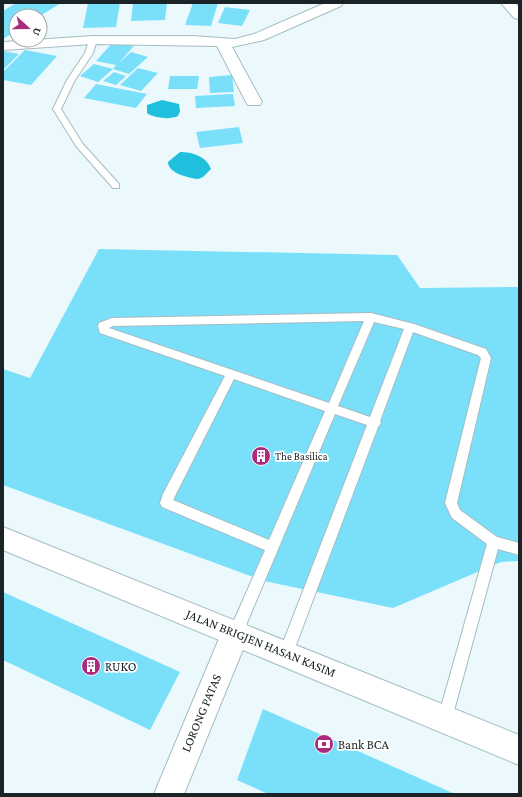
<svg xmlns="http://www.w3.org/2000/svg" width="522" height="797" font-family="'Crimson Pro',serif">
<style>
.water{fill:#1ec0de}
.building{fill:#7ae0f9}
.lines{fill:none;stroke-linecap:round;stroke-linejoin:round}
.service-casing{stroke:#a5bcc2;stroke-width:2}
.minor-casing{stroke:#a5bcc2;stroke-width:2}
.tertiary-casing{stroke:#a5bcc2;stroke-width:2}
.service{fill:#fff;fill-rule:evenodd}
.minor{fill:#fff;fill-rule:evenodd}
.tertiary{fill:#fff;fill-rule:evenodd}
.labels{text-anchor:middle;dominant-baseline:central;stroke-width:3.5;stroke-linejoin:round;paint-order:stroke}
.poi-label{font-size:11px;fill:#1a2326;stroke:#fff;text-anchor:start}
.near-street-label{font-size:13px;fill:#1a2326;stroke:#fff}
.near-poi-label{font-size:13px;fill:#1a2326;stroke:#fff;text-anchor:start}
</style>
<rect width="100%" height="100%" fill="#ebf9fd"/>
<g class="water">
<path d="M162,100L179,104L180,111L178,116C170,120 154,118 147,113V105Z"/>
<path d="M180,152C192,152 206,156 211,169L203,177L198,179C188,178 168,173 168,162Z"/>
</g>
<g class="building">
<path d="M16,3H61L40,16H16V31L3,39V11Z"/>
<path d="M88,3H120L116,27L83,28Z"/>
<path d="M133,3H167L165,20L131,21Z"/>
<path d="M193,3H218L211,26L185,25Z"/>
<path d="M225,7L250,10L242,26L218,23Z"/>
<path d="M114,41L134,46L118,64L131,52L148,57L129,74L113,69L98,82L80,76L94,64L113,69L116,65L96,61Z"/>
<path d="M25,50L57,56L31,85L3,80V72Z"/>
<path d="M3,51L19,54L3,70Z"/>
<path d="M138,68L158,73L141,91L120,85Z"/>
<path d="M114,72L126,76L116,85L103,81Z"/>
<path d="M232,75L234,92L210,93L209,77Z"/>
<path d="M170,76H199L197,89H168Z"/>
<path d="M96,84L147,94L136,108L84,98Z"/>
<path d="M233,94L235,106L196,108L195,96Z"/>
<path d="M239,127L243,143L200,148L196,132Z"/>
<path d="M99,249L397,255L420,288L519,287V561L501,562L393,608L264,581L3,485V369L30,378Z"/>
<path d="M3,592L180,672L150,730L3,660Z"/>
<path d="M263,709L455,794H268L237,780Z"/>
</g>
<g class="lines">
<g class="service-casing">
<g id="service">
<path d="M90,38L97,40L93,53L75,80L61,109L82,143L119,184V188H113L76,146L53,109L67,80L85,53Z"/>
<path d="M371,313L414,324L486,349L491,358L457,503L460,510L497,537L519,543V555L498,549L452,718L450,723L445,725L440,723L438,718L487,544L452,518L445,503L481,358L478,355L413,332L380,421L381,423L378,427L293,653L291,658L286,660L281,658L279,653L367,425L335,414L241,637L236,639L231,637L229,632L265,550L162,507L160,503L163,494L225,376L100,333L98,326L99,323L112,318ZM364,321L329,403L109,328L113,326ZM374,322L404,329L370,417L338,406ZM234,379L325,411L269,540L173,500Z"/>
</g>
</g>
<g class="minor-casing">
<g id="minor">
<path d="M325,3H343L341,6L264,40L232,47L262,102L260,105H248L246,102L217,46L93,44L3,50V42L93,36H192L235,39L254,34Z"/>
<path d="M501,3H515L519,7V19L514,18Z"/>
<path d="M236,619L246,622L250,632L184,794H154L226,622Z"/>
</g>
</g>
<g class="tertiary-casing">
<path id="tertiary" d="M3,527L519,735V765L3,550Z"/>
</g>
<use href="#service" class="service"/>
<use href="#minor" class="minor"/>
<use href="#tertiary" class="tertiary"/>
</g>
<defs>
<g id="building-disc" transform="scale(1)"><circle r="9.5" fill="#aa2b7b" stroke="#fff"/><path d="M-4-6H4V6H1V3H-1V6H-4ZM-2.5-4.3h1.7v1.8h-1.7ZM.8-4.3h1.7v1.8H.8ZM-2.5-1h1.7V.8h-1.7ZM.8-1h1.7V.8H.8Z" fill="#fff"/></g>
<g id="bank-disc" transform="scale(1)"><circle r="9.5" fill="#aa2b7b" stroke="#fff"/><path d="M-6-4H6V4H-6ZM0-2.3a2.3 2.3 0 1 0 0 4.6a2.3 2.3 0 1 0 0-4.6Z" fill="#fff"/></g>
</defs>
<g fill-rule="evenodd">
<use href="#building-disc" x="261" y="456"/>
<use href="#building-disc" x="91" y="666"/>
<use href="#bank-disc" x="324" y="744"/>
</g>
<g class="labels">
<g class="poi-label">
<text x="275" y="456">The Basilica</text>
</g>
<g class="near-street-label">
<text transform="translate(261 643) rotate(22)">JALAN BRIGJEN HASAN KASIM</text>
<text transform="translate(201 713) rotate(-67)">LORONG PATAS</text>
</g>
<g class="near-poi-label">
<text x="105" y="666">RUKO</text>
<text x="338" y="744">Bank BCA</text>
</g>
</g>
<rect width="522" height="797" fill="none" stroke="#1a2326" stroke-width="8"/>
<g transform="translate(28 28) rotate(111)"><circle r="19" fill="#ffffff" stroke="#a3a7a8"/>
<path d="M0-3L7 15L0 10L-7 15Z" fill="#aa2b7b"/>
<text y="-6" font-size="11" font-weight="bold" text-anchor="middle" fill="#1a2326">U</text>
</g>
</svg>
